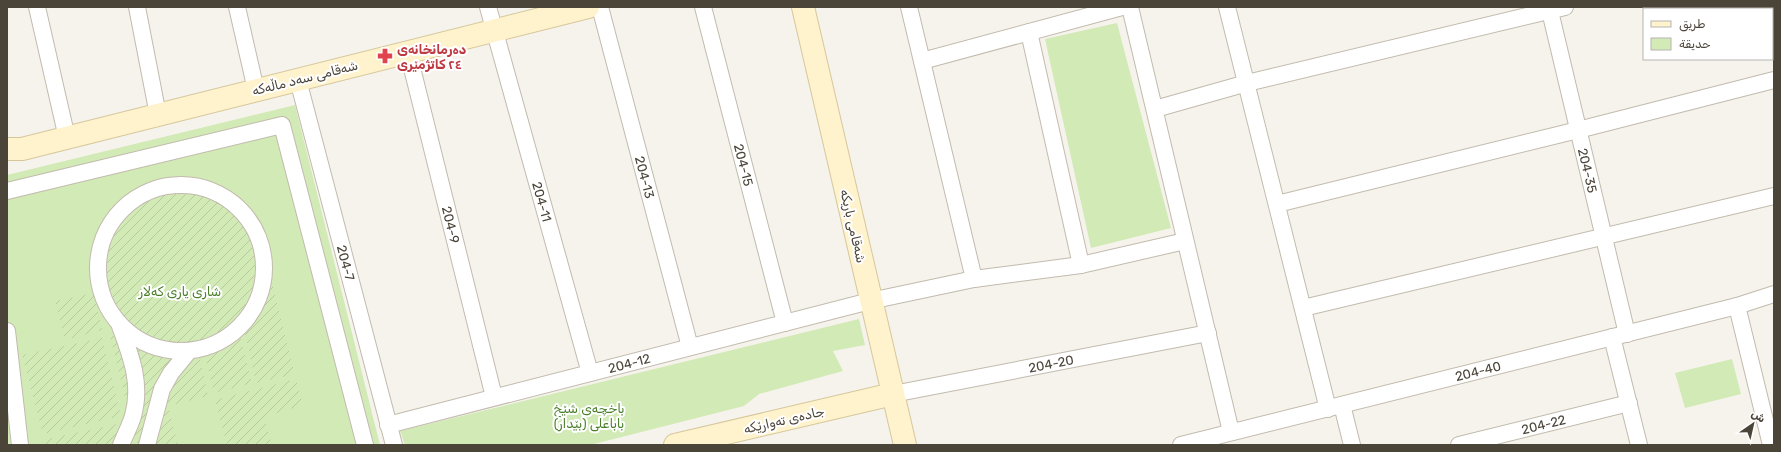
<svg xmlns="http://www.w3.org/2000/svg" width="1781" height="452" font-family="Rubik,Vazirmatn,sans-serif">
<style>
.park{fill:#d2eab5}
.garden{fill:url(#garden-furrows)}
.lines{fill:none;stroke-linecap:round;stroke-linejoin:round}
.street-casing{stroke:#c2bbae;stroke-width:18}
.secondary-casing{stroke:#d6c79b;stroke-width:24}
.street{stroke:#fff;stroke-width:16}
.secondary{stroke:#fff3cd;stroke-width:22}
.labels{text-anchor:middle;dominant-baseline:central;stroke-width:4;stroke-linejoin:round;paint-order:stroke}
.health-label{font-size:13px;font-weight:bold;fill:#be3a42;stroke:#fff;text-anchor:start}
.street-label{font-size:13px;fill:#4b4439;stroke:#fff}
.park-label{font-size:13px;fill:#4a7f2a;stroke:#fff}
</style>
<defs>
<pattern id="garden-furrows" width="10" height="10" patternUnits="userSpaceOnUse"><rect width="10" height="10" fill="#d2eab5"/><path d="M-1 1l2-2M0 10L10 0M9 11l2-2" fill="none" stroke="#b6ca9c"/></pattern>
</defs>
<rect width="100%" height="100%" fill="#f6f3ec"/>
<g class="park">
<path d="M1117,23L1171,228L1091,248L1045,39Z"/>
<path d="M295,105L380,445H7V175Z"/>
<path d="M859,319L865,345L833,351L843,371L759,394L744,406L590,445H405L400,431Z"/>
<path d="M1732,359L1741,394L1685,408L1675,373Z"/>
</g>
<g class="garden">
<circle cx="180" cy="268" r="78"/>
<path d="M268,268L295,374L256,383L244,329C260,312 267,292 268,268Z"/>
<path d="M94,293L102,330L65,340L55,301Z"/>
<path d="M239,333L252,383L214,393L204,352L227,343Z"/>
<path d="M113,335L118,341L129,360V414L110,336Z"/>
<path d="M102,338L121,416L43,434L22,355Z"/>
<path d="M131,339L149,349L177,356L143,445L128,439Z"/>
<path d="M199,354L208,396L168,406L178,445H151L166,386L189,355Z"/>
<path d="M296,379L303,405L264,417L272,445H227L215,400Z"/>
<path d="M127,422L118,445H44L43,440Z"/>
</g>
<g class="lines">
<g class="street-casing">
<g id="street">
<path d="M37,7L67,138"/>
<path d="M137,7L158,115"/>
<path d="M237,7L256,90"/>
<path id="s1" d="M488,7L590,373"/>
<path id="s2" d="M600,7L690,347"/>
<path id="s3" d="M703,7L785,323"/>
<path d="M909,7L974,279"/>
<path d="M1130,7L1231,432"/>
<path d="M1227,7L1328,409"/>
<path id="s4" d="M1549,7L1627,334"/>
<path d="M1029,32L1081,265"/>
<path id="s5" d="M408,52L494,397"/>
<path d="M922,61L1122,7"/>
<path id="s6" d="M298,80L394,445"/>
<path d="M1155,109L1247,83L1565,7"/>
<circle cx="181" cy="268" r="83"/>
<path d="M7,191L282,125L365,445"/>
<path d="M1277,204L1578,130L1774,80"/>
<path d="M1737,306L1771,445"/>
<path d="M1303,308L1774,196"/>
<path d="M120,326C131,356 142,384 133,416C130,426 125,435 121,445"/>
<path d="M7,331L20,445"/>
<path d="M1612,337L1639,445"/>
<path id="s7" d="M893,394L1208,333"/>
<path d="M1342,405L1352,445"/>
<path id="s8" d="M388,425L870,301L974,279L1081,265L1185,241"/>
<path d="M147,445L162,389L171,373L189,351"/>
<path id="s9" d="M1181,445L1737,306L1774,294"/>
<path id="s10" d="M1459,445L1629,403"/>
</g>
</g>
<g class="secondary-casing">
<g id="secondary">
<path d="M803,7L905,445"/>
<path d="M7,149H22L588,7"/>
<path d="M675,445L893,394"/>
</g>
</g>
<use href="#street" class="street"/>
<use href="#secondary" class="secondary"/>
</g>
<defs>
<g id="pharmacy-bare" transform="scale(1.2)"><path d="M-2-6h4v4h4v4h-4v4h-4v-4h-4v-4h4Z" fill="#e0444e" stroke="#fff" stroke-width="2.5" paint-order="stroke"/></g>
</defs>
<g fill-rule="evenodd">
<use href="#pharmacy-bare" x="385" y="56"/>
</g>
<g class="labels">
<g class="health-label">
<text x="397" y="49">دەرمانخانەی<tspan x="397" dy="15">٢٤ کاتژمێری</tspan></text>
</g>
<g class="street-label">
<text transform="translate(305 78) rotate(-14)">شەقامی سەد ماڵەکە</text>
<text stroke="none"><textPath href="#s3" startOffset="163">204-15</textPath></text>
<text stroke="none"><textPath href="#s4" startOffset="168">204-35</textPath></text>
<text stroke="none"><textPath href="#s2" startOffset="176">204-13</textPath></text>
<text stroke="none"><textPath href="#s1" startOffset="202">204-11</textPath></text>
<text stroke="none"><textPath href="#s5" startOffset="178">204-9</textPath></text>
<text transform="translate(853 226) rotate(77)">شەقامی باریکە</text>
<text stroke="none"><textPath href="#s6" startOffset="189">204-7</textPath></text>
<text stroke="none"><textPath href="#s8" startOffset="249">204-12</textPath></text>
<text stroke="none"><textPath href="#s7" startOffset="161">204-20</textPath></text>
<text stroke="none"><textPath href="#s9" startOffset="306">204-40</textPath></text>
<text transform="translate(784 420) rotate(-13)">جادەی تەوارێکە</text>
<text stroke="none"><textPath href="#s10" startOffset="87">204-22</textPath></text>
</g>
<g class="park-label">
<text x="180" y="291">شاری یاری کەلار</text>
<text x="589" y="408">باخچەی شێخ<tspan x="589" dy="15">باباعلی (بێدار)</tspan></text>
</g>
</g>
<rect width="1781" height="452" fill="none" stroke="#4b4439" stroke-width="16"/>
<rect x="1643" y="8" width="130" height="52" fill="#ffffff" stroke="#b7b4b0"/>
<rect x="1651" y="21" width="20" height="6" fill="#fff3cd" stroke="#b7b4b0"/>
<text x="1679" y="28" font-size="12" fill="#4b4439">طريق</text>
<rect x="1651" y="38" width="20" height="12" fill="#d2eab5" stroke="#b7b4b0"/>
<text x="1679" y="48" font-size="12" fill="#4b4439">حديقة</text>
<g transform="translate(1753 424) rotate(34)" stroke="#ffffff" stroke-width="3" paint-order="stroke">
<path d="M0-3L7 15L0 10L-7 15Z" fill="#4b4439"/>
<text y="-6" font-size="11" font-weight="bold" text-anchor="middle" fill="#4b4439">ش</text>
</g>
</svg>
